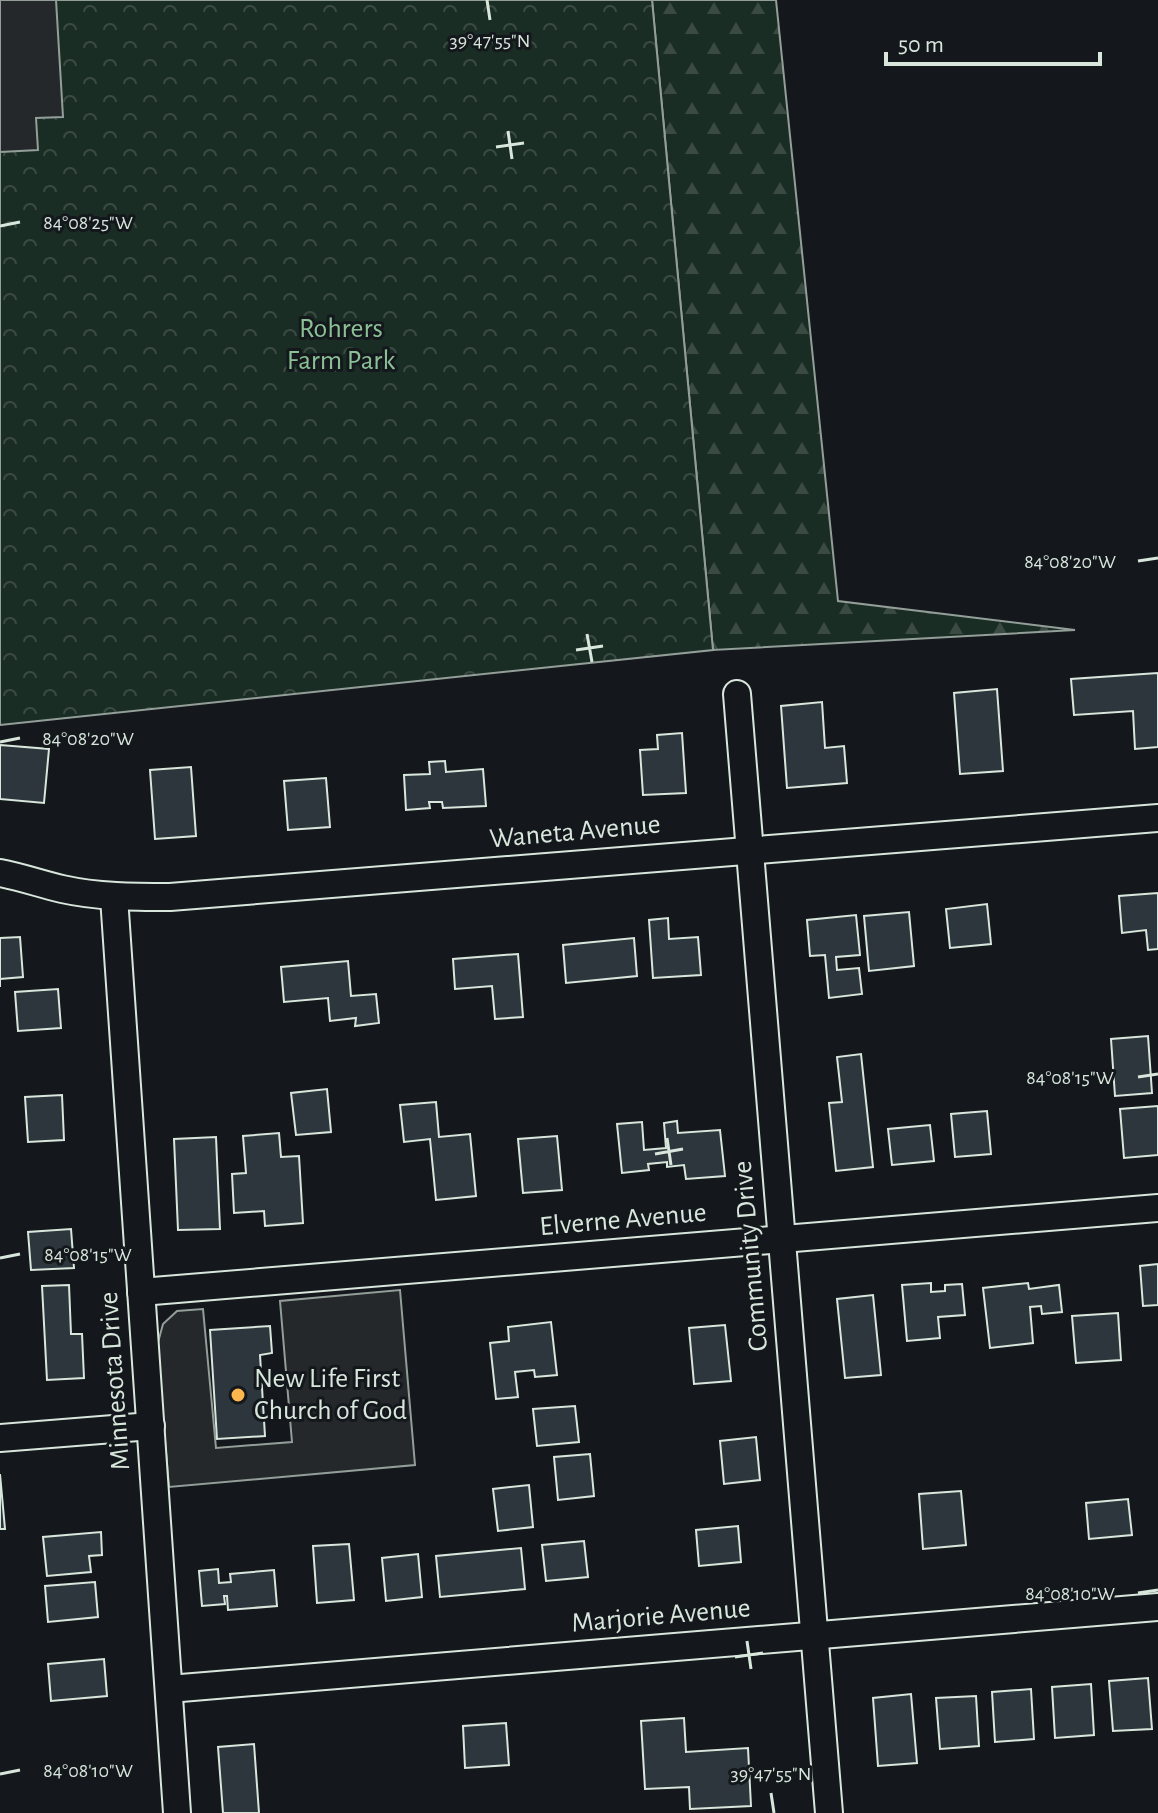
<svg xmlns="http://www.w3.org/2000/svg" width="1158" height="1813" font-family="'Alegreya Sans',sans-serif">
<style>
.forest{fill:url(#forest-firs);stroke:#939e99;stroke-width:2}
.park{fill:url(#park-crowns);stroke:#939e99;stroke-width:2}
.parking{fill:#24282b;stroke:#939e99;stroke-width:2}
.building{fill:#2c363c;stroke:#d8e6dc;stroke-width:2}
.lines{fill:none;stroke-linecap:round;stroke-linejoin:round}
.minor-casing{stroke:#d8e6dc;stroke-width:30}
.minor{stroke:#14181c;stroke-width:26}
.ticks{fill:none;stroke:#d8e6dc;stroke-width:3}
.poi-dot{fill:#ffb74d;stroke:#14181c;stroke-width:3}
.labels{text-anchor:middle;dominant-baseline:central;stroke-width:6;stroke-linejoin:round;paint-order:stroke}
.park-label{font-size:28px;fill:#8ac095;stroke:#14181c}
.street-label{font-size:28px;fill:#d8e6dc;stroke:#14181c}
.poi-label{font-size:28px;fill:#d8e6dc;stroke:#14181c;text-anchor:start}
.ticks-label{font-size:20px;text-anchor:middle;fill:#d8e6dc;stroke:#14181c;stroke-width:6;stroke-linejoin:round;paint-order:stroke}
</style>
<defs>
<pattern id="forest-firs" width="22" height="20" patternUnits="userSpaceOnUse" patternTransform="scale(2)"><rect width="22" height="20" fill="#1a2d24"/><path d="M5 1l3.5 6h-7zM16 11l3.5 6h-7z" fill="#3b4b43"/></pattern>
<pattern id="park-crowns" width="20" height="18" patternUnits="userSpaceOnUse" patternTransform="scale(2)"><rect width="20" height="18" fill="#1a2d24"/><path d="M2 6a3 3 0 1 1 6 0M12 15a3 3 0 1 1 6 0" fill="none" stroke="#3b4b43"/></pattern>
</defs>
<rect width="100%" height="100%" fill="#14181c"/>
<path class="forest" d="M652,0H776L838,601L1075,630L713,650Z"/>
<path class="park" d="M0,0H652L713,650L0,725Z"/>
<g class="parking">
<path d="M0,0H56L63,117L36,118L38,150L0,152Z"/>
<path d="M400,1290L415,1465L169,1487L157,1346L163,1324L177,1311L203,1309L216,1448L292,1442L280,1301Z"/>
</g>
<g class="building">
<path d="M1158,673V747L1135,749L1133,711L1074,715L1071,679Z"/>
<path d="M997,689L1003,771L960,774L954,693Z"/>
<path d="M822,702L825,748L844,746L847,783L787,788L781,706Z"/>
<path d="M682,733L686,793L643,795L640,750L658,749L657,735Z"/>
<path d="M0,745L49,749L44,803L0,799Z"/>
<path d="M445,761L446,772L483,769L486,806L443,808L442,802H429L430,808L406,810L404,775L430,774L429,762Z"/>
<path d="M191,767L196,836L155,839L150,770Z"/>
<path d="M326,778L330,827L288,830L284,781Z"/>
<path d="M1158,893V949L1148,950L1146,930L1122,933L1119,896Z"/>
<path d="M987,904L991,944L950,948L946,909Z"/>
<path d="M909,912L914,966L869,971L864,916Z"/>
<path d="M856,915L860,955L836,957L837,970L859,968L862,994L829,998L825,955L810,956L807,920Z"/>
<path d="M668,918L669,939L698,937L701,975L653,978L649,920Z"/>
<path d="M20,937L23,977L0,979V987V938Z"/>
<path d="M634,938L637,976L566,983L563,945Z"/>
<path d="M518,954L523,1017L495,1019L492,986L455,989L453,959Z"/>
<path d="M348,961L351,996L376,994L379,1023L355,1026L356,1018L330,1021L328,998L284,1002L281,967Z"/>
<path d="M58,989L61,1028L18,1031L15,992Z"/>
<path d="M1148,1036L1152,1093L1115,1096L1111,1039Z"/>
<path d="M861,1054L873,1167L836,1171L829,1103L842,1102L837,1057Z"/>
<path d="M327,1089L331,1132L296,1135L291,1093Z"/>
<path d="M62,1095L64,1140L28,1142L25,1097Z"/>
<path d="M436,1102L439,1137L470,1134L476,1196L436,1200L430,1139L404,1142L400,1105Z"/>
<path d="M1158,1106V1155L1124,1158L1120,1109Z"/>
<path d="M987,1111L991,1154L955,1157L951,1114Z"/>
<path d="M677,1121L678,1133L720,1130L725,1176L686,1179L684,1165L667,1167V1162L648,1164L649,1170L622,1173L617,1124L642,1122L644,1150L666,1148L664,1123Z"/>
<path d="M930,1125L934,1161L892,1165L888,1129Z"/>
<path d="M279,1133L281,1157L299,1156L303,1223L265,1226L264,1211L234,1213L232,1174L246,1173L243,1136Z"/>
<path d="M557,1136L562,1190L523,1193L518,1139Z"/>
<path d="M216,1137L220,1229L178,1230L174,1139Z"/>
<path d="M71,1229L74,1268L31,1270L28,1232Z"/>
<path d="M1158,1264V1305L1143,1306L1140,1266Z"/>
<path d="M931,1283V1292L945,1291V1285L962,1284L965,1315L938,1317L940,1338L907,1341L902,1285Z"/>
<path d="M1028,1283L1029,1289L1059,1285L1062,1312L1042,1314L1041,1306L1030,1307L1033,1343L990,1348L983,1288Z"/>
<path d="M69,1285L71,1334H82L84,1378L47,1380L42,1286Z"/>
<path d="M873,1295L881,1375L845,1378L837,1299Z"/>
<path d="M1118,1313L1121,1360L1076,1363L1072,1316Z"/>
<path d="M551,1322L557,1375L535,1377L534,1370L515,1372L518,1397L496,1399L490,1343L509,1341L508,1327Z"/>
<path d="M725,1325L731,1381L694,1384L689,1328Z"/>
<path d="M270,1326L272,1353L260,1355L265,1436L217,1439L210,1330Z"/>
<path d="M575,1406L579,1442L537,1446L533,1409Z"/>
<path d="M756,1437L760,1480L724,1484L720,1441Z"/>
<path d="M590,1454L594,1496L558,1500L554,1457Z"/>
<path d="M0,1474L5,1529H0Z"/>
<path d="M529,1485L533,1527L498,1531L493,1489Z"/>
<path d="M961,1491L966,1545L923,1549L919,1494Z"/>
<path d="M1128,1499L1132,1535L1089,1539L1086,1503Z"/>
<path d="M738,1526L741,1562L699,1566L696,1530Z"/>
<path d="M101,1532L102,1555L89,1556L91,1572L47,1576L43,1537Z"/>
<path d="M584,1541L588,1577L546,1581L542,1545Z"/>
<path d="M349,1544L354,1600L317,1603L313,1546Z"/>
<path d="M521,1548L525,1589L440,1597L436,1556Z"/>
<path d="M418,1554L422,1597L386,1601L382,1558Z"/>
<path d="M218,1569L219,1583L231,1582L230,1574L274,1570L277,1606L228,1610L227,1596H224L225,1604L202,1606L199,1571Z"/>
<path d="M95,1582L98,1617L48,1622L45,1586Z"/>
<path d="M104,1659L107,1696L51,1701L48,1664Z"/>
<path d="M1148,1678L1152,1729L1113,1731L1109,1681Z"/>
<path d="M1091,1684L1094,1735L1055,1738L1052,1687Z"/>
<path d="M1031,1689L1034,1739L995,1742L992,1692Z"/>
<path d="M911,1694L917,1763L878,1766L873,1698Z"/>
<path d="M976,1696L979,1746L940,1749L936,1698Z"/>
<path d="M684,1718L686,1752L748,1748L751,1806L690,1809L689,1787L645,1789L641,1721Z"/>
<path d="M506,1723L509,1765L465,1768L463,1726Z"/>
<path d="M254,1744L259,1813H223L218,1747Z"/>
</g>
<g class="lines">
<g class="minor-casing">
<g id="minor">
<path d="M737,694L829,1813"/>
<path d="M0,873C21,877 41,884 62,889C98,897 134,897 170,897L1158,818"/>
<path d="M114,897L177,1813"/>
<path d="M141,1292L1158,1208"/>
<path d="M0,1438L151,1426"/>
<path d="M169,1689L1158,1607"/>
</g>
</g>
<use href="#minor" class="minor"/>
</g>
<path class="ticks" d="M487,0L490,20M508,131L512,159M496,147L524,143M0,226L20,222M1138,561L1158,558M587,634L592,662M576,650L603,646M0,742L20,738M1138,1077L1158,1074M667,1138L671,1165M655,1154L683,1149M0,1258L20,1254M1138,1593L1158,1590M747,1641L751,1669M735,1657L763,1653M0,1774L20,1770M771,1793L774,1813"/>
<circle class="poi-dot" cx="238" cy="1395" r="8"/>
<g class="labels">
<g class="park-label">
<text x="341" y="329">Rohrers<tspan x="341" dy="32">Farm Park</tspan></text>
</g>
<g class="street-label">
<text transform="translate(575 832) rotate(-5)">Waneta Avenue</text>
<text transform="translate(623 1220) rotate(-5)">Elverne Avenue</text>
<text transform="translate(751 1256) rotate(-95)">Community Drive</text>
<text transform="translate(115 1381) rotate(-94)">Minnesota Drive</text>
<text transform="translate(661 1616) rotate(-5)">Marjorie Avenue</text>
</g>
<g class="poi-label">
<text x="254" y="1379">New Life First<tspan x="254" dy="32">Church of God</tspan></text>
</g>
</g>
<g class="ticks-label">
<text x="490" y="47">39°47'55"N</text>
<text x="88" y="229">84°08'25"W</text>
<text x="1070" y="568">84°08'20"W</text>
<text x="88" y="745">84°08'20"W</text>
<text x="1070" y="1084">84°08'15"W</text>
<text x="88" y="1261">84°08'15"W</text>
<text x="1070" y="1600">84°08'10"W</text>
<text x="88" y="1777">84°08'10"W</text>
<text x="771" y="1780">39°47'55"N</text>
</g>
<path d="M886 52v12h214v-12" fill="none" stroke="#d8e6dc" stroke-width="4"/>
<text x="898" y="52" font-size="24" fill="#d8e6dc" stroke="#14181c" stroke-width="6" paint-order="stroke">50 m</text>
</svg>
